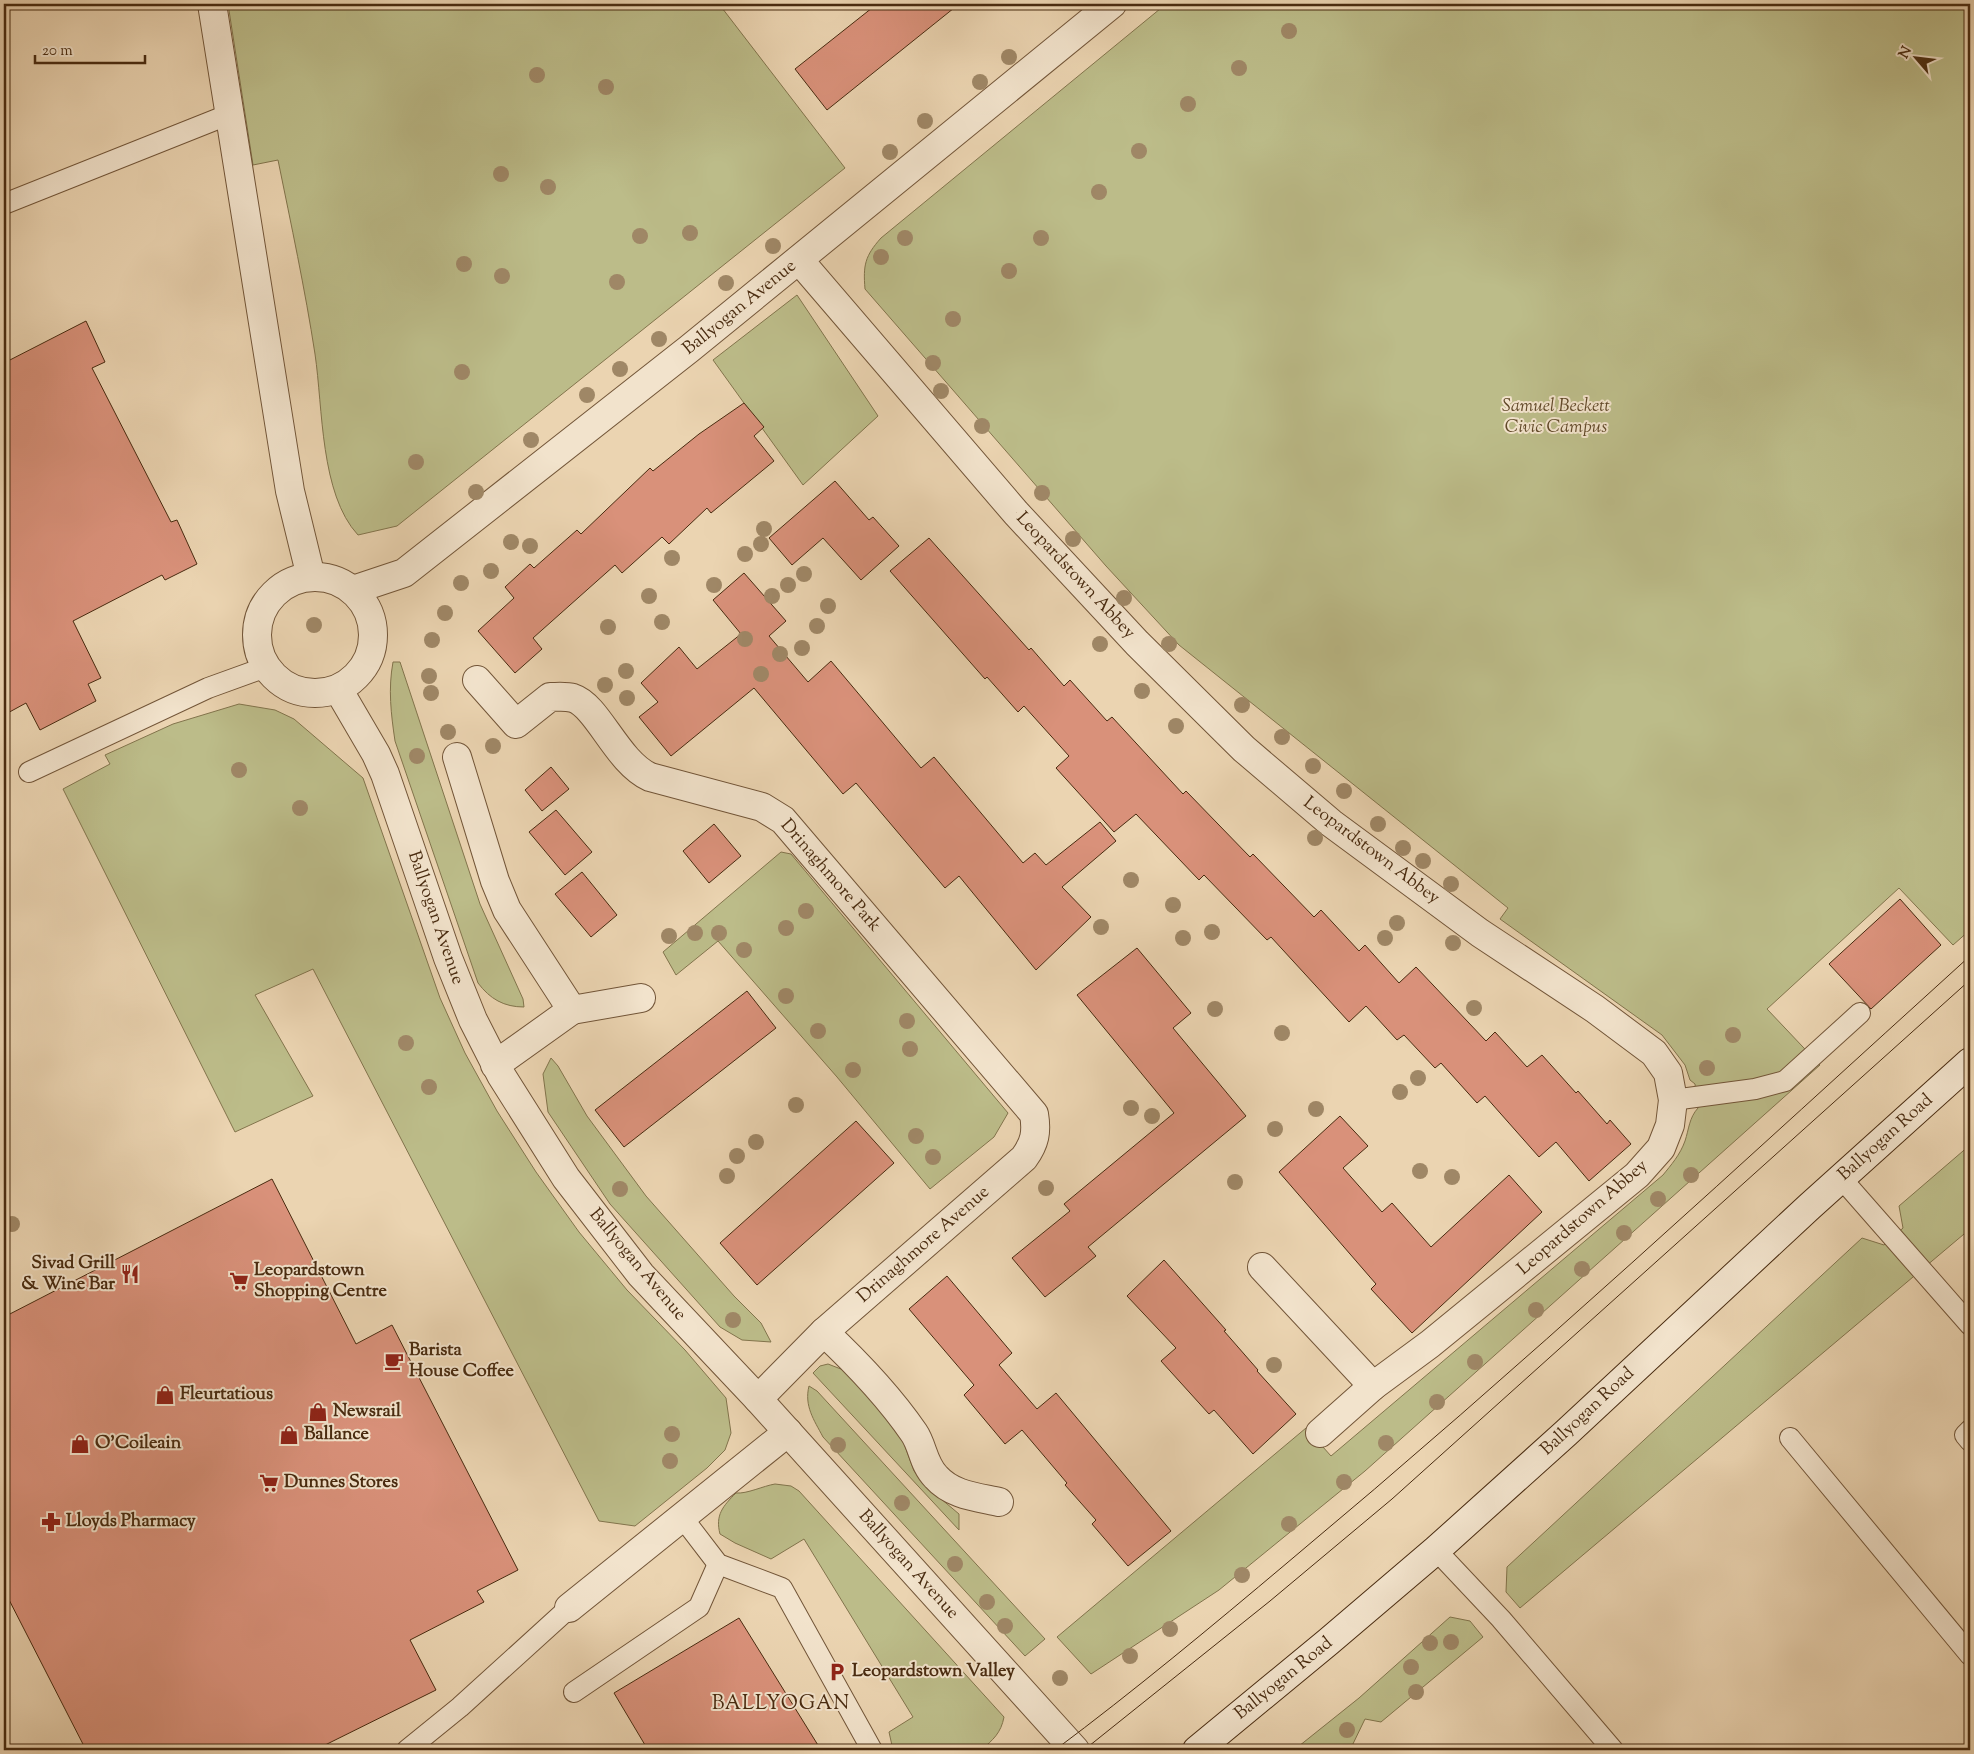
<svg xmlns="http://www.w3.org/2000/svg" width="1974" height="1754" font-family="'Sorts Mill Goudy',serif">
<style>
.green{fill:#bcbc89;stroke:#82744c}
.building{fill:#d9917a;stroke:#492b10}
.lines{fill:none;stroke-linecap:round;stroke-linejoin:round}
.lane-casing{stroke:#725538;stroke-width:22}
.street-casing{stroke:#725538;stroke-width:30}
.secondary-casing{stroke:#492b10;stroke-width:30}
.lane{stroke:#f2e3cc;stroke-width:20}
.street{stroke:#f2e3cc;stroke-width:28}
.secondary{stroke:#f2e3cc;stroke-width:28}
.tram{stroke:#492b10;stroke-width:1}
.tree{fill:#9f8766}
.labels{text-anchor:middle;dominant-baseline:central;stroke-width:4;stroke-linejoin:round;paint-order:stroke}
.street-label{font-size:18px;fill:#492b10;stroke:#f2e3cc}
.park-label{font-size:18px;font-style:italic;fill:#604828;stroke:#f2e3cc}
.poi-label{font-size:18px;font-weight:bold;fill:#492b10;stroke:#f2e3cc;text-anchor:start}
.quarter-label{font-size:20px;letter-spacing:1px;fill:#492b10;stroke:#f2e3cc}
</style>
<rect width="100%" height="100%" fill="#ebd4b1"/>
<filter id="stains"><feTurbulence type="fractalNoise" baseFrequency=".004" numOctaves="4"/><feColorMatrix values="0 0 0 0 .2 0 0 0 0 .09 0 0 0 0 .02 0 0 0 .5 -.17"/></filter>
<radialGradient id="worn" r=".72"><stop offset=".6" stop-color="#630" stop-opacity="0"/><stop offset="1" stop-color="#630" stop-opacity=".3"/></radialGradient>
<g class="green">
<path d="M228,4H719L845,168L397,526L358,535C320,494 323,408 315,354C305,289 291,224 278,160L253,165Z"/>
<path d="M1166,4H1970V930L1953,945L1899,888L1767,1009L1820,1065L1365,1471L1219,1590L1091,1674L1057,1637L1306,1428L1331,1456L1663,1175C1671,1165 1680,1155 1685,1141C1689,1129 1689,1118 1698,1108L1695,1084L1690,1080L1685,1065L1662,1035L1500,919L1508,908L1179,645L1106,566L865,289C863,265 865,256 881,238Z"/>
<path d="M797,295L878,416L803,485L713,360Z"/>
<path d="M393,662H400L480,904L523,999L524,1007C504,1007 490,999 478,983L395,741C391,714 388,689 393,662Z"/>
<path d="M239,704L275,710L294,719L363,778L440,998L465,1053L497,1111L536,1172L579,1232L627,1290L685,1350L726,1398L731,1433L725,1450L707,1468L635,1526L599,1521L313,969L255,995L313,1096L235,1132L63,789L110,764L105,755L173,724Z"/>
<path d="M781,852L791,854L1008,1113L994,1137L930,1189L837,1077L718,941L676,975L663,952Z"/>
<path d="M551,1058L558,1066L587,1116L646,1196L734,1296L761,1323L771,1342L742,1340L720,1327L610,1204L548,1112L543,1074Z"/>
<path d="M1970,1145V1229L1520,1608L1506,1592L1507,1567L1862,1238L1884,1245L1903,1228L1899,1206Z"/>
<path d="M828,1364L846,1371L868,1394L902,1438L914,1471L927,1487L959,1514V1530L813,1373L820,1366Z"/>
<path d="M809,1386L817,1391L1045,1639L1025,1656L823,1437C814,1420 804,1406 809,1386Z"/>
<path d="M775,1484L791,1486L799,1491L1004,1717C1001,1733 993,1740 981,1750H893L889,1732L913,1717L804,1539L771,1559L735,1543L720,1534C715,1515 723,1506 736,1493C747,1494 763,1486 775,1484Z"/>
<path d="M1450,1617L1470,1621L1483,1637L1381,1722L1365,1719L1350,1750H1294L1359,1698Z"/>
</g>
<g class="building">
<path d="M877,4H959L827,110L795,69Z"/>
<path d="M86,321L105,362L92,368L171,522L177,520L197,564L165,580L162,575L73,621L101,678L88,684L96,701L40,730L26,703L4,715V363Z"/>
<path d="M744,403L764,427L754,436L774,461L711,513L707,508L669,544L662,537L622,573L615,565L533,638L542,649L515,673L478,631L514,598L505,587L530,564L534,568L577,530L581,534L650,468L653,471L699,434Z"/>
<path d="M835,481L869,520L873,517L899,546L861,580L823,538L792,565L769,538Z"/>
<path d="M929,538L1029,650L1031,648L1064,686L1070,680L1107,721L1112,717L1183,794L1186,791L1250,857L1253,854L1314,917L1321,910L1359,951L1365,945L1399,983L1416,967L1486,1041L1495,1032L1527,1067L1542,1055L1576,1093L1578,1091L1607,1124L1610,1120L1631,1144L1589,1181L1556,1142L1539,1157L1485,1096L1477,1103L1441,1063L1435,1068L1404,1035L1397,1040L1366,1006L1349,1022L1271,937L1267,940L1204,875L1199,880L1136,814L1114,832L1056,768L1069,756L1024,706L1018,712L987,677L985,679L890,571Z"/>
<path d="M744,573L786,621L769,636L808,682L831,661L921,768L934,757L1023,863L1035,853L1046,865L1100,822L1116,841L1062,887L1091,917L1036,970L959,876L945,888L856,783L843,794L754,688L671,756L639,717L658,702L641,683L679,647L697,669L741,634L713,600Z"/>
<path d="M551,767L569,789L542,811L525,790Z"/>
<path d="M556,810L592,852L565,875L529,832Z"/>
<path d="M714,824L741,856L709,883L683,851Z"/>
<path d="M582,872L617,915L591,937L555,894Z"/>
<path d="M1900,899L1941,945L1871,1009L1829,964Z"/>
<path d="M1137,948L1191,1013L1173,1028L1246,1116L1088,1247L1096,1256L1045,1297L1012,1258L1070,1211L1064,1204L1174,1113L1077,995Z"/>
<path d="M747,991L776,1028L624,1147L595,1110Z"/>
<path d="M1340,1116L1368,1146L1343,1168L1382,1212L1392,1203L1431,1247L1509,1175L1542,1212L1412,1333L1371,1289L1376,1284L1279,1172Z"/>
<path d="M856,1121L894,1163L757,1285L720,1243Z"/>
<path d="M272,1179L356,1344L392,1325L518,1570L477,1591L484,1602L410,1640L436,1690L315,1750H86L4,1590V1317Z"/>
<path d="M1164,1260L1226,1330L1224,1331L1258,1370L1257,1371L1296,1414L1253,1454L1214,1410L1209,1414L1161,1361L1176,1348L1127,1296Z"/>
<path d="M947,1276L1012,1353L999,1365L1037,1409L1056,1393L1171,1531L1128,1566L1092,1524L1096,1520L1065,1485L1067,1483L1022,1430L1005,1444L964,1395L974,1385L909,1309Z"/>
<path d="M739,1618L821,1750H648L614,1693Z"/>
</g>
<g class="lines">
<g class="lane-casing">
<g id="lane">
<path d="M4,204L230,114"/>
<path d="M29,772L208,688L266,667"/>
<path d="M1673,1100L1755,1089L1785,1081L1860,1013"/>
<path d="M1841,1178L1970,1325"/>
<path d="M1970,1430L1965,1435L1970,1441"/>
<path d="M1790,1438L1970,1655"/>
<path d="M682,1517L718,1564L782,1588L872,1750"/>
<path d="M1436,1550L1501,1619L1613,1750"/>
<path d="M574,1692L699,1607L718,1564"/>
<path d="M407,1750L460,1707L569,1608"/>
</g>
</g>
<g class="street-casing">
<g id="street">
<path d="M212,4L290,491L311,577"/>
<path d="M799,260L1016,513L1137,643L1244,749L1331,823L1480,933L1595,1009L1654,1053L1668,1073L1673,1100L1670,1125L1661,1148L1637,1175L1430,1344L1373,1386L1320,1433"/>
<circle cx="315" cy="635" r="58"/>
<path d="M353,590L404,573L689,349L1112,4"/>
<path d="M477,680L516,724L550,697C557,697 566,696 573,698C598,706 617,762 650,777L762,807L783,820L1034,1114C1037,1132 1035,1143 1024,1158L824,1332L758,1399"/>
<path d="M338,689L376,754L385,774L448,958L473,1020L501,1075L566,1178L641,1275L758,1399L1075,1750"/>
<path d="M457,757L495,881L507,910L572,1010L495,1065"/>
<path d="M572,1010L641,998"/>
<path d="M1262,1267L1373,1386"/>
<path d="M824,1332C857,1363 888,1395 914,1433C923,1446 923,1464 936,1477C952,1495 976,1497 999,1502"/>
<path d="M569,1608L788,1432"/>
</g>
</g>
<g class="secondary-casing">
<path id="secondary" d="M1197,1750L1328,1642L1436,1550L1566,1433L1809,1207L1970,1062"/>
</g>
<use href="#lane" class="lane"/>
<use href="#street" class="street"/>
<use href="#secondary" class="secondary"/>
<g class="tram">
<path d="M1055,1750C1134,1691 1211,1627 1287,1563C1521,1368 1745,1160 1970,956"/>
<path d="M1084,1750L1270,1601L1392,1499L1970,980"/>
</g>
</g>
<g class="tree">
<circle cx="1289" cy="31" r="8"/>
<circle cx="1009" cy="57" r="8"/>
<circle cx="1239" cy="68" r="8"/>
<circle cx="537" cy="75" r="8"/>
<circle cx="980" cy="82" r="8"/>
<circle cx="606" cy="87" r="8"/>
<circle cx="1188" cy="104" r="8"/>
<circle cx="925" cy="121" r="8"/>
<circle cx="1139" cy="151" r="8"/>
<circle cx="890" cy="152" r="8"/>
<circle cx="501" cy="174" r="8"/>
<circle cx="548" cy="187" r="8"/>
<circle cx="1099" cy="192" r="8"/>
<circle cx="690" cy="233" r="8"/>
<circle cx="640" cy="236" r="8"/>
<circle cx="905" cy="238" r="8"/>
<circle cx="1041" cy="238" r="8"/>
<circle cx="773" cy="246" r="8"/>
<circle cx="881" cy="257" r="8"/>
<circle cx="464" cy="264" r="8"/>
<circle cx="1009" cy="271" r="8"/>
<circle cx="502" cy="276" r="8"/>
<circle cx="617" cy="282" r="8"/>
<circle cx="726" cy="283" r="8"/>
<circle cx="953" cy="319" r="8"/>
<circle cx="659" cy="339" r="8"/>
<circle cx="933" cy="363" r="8"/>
<circle cx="620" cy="369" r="8"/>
<circle cx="462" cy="372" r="8"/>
<circle cx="941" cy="391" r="8"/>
<circle cx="587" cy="395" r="8"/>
<circle cx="982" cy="426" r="8"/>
<circle cx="531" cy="440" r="8"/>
<circle cx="416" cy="462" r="8"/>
<circle cx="476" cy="492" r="8"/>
<circle cx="1042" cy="493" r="8"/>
<circle cx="764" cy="529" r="8"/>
<circle cx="1073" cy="539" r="8"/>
<circle cx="511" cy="542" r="8"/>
<circle cx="761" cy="544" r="8"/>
<circle cx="530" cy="546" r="8"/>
<circle cx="745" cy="554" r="8"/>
<circle cx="672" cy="558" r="8"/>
<circle cx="491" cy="571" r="8"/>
<circle cx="804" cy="574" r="8"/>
<circle cx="461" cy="583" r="8"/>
<circle cx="714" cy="585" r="8"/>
<circle cx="788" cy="585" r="8"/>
<circle cx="649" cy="596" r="8"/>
<circle cx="772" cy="596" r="8"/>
<circle cx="1124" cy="598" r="8"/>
<circle cx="828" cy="606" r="8"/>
<circle cx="445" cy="613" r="8"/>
<circle cx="662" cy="622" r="8"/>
<circle cx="314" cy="625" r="8"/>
<circle cx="817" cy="626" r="8"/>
<circle cx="608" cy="627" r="8"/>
<circle cx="745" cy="639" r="8"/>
<circle cx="432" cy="640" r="8"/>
<circle cx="1100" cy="644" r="8"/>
<circle cx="1169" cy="644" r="8"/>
<circle cx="802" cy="648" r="8"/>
<circle cx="780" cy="654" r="8"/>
<circle cx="626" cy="671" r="8"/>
<circle cx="761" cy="674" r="8"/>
<circle cx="429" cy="676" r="8"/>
<circle cx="605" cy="685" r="8"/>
<circle cx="1142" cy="691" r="8"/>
<circle cx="431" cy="693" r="8"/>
<circle cx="627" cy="698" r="8"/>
<circle cx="1242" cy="705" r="8"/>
<circle cx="1176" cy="726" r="8"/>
<circle cx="448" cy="732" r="8"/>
<circle cx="1282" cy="737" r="8"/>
<circle cx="493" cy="746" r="8"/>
<circle cx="417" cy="756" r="8"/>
<circle cx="1313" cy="766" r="8"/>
<circle cx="239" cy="770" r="8"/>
<circle cx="1344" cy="791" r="8"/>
<circle cx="300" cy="808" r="8"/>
<circle cx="1378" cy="824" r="8"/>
<circle cx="1315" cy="838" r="8"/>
<circle cx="1403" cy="848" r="8"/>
<circle cx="1423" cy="861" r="8"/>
<circle cx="1131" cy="880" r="8"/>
<circle cx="1451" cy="884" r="8"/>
<circle cx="1173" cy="905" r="8"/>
<circle cx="806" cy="911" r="8"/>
<circle cx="1397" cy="923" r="8"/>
<circle cx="1101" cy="927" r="8"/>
<circle cx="786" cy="928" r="8"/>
<circle cx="1212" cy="932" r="8"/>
<circle cx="695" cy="933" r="8"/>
<circle cx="719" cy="933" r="8"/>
<circle cx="669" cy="936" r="8"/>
<circle cx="1183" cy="938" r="8"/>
<circle cx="1385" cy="938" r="8"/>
<circle cx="1453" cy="943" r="8"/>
<circle cx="744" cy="950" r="8"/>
<circle cx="786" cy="996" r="8"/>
<circle cx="1474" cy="1008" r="8"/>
<circle cx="1215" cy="1009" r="8"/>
<circle cx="907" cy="1021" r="8"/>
<circle cx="818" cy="1031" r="8"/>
<circle cx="1282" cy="1033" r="8"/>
<circle cx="1733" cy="1035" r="8"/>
<circle cx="406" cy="1043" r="8"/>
<circle cx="910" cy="1049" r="8"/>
<circle cx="1707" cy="1068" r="8"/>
<circle cx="853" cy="1070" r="8"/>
<circle cx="1418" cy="1078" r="8"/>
<circle cx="429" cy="1087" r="8"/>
<circle cx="1400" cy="1092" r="8"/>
<circle cx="796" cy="1105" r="8"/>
<circle cx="1131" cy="1108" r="8"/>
<circle cx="1316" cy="1109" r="8"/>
<circle cx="1152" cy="1116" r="8"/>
<circle cx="1275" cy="1129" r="8"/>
<circle cx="916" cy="1136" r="8"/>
<circle cx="756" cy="1142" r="8"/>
<circle cx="737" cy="1156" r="8"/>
<circle cx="933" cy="1157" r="8"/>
<circle cx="1420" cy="1171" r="8"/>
<circle cx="1691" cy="1175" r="8"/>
<circle cx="727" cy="1176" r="8"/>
<circle cx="1452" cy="1177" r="8"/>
<circle cx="1235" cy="1182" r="8"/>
<circle cx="1046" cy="1188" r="8"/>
<circle cx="620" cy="1189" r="8"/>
<circle cx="1658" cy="1199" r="8"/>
<circle cx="12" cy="1224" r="8"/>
<circle cx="1624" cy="1233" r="8"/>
<circle cx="1582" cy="1269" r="8"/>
<circle cx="1536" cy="1310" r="8"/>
<circle cx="733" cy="1320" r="8"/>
<circle cx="1475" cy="1362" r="8"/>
<circle cx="1274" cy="1365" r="8"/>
<circle cx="1437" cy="1402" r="8"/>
<circle cx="672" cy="1434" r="8"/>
<circle cx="1386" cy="1443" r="8"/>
<circle cx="838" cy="1445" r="8"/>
<circle cx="670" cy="1461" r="8"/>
<circle cx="1344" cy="1482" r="8"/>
<circle cx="902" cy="1503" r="8"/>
<circle cx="1289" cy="1524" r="8"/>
<circle cx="955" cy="1564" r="8"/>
<circle cx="1242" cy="1575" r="8"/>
<circle cx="987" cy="1602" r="8"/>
<circle cx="1005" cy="1626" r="8"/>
<circle cx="1170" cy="1629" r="8"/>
<circle cx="1451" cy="1642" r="8"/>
<circle cx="1430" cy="1643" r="8"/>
<circle cx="1130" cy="1656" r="8"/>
<circle cx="1411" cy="1667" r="8"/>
<circle cx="1060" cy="1678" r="8"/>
<circle cx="1416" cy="1692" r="8"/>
<circle cx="1347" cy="1730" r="8"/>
</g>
<defs>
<g id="restaurant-bare" transform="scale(1.5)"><path d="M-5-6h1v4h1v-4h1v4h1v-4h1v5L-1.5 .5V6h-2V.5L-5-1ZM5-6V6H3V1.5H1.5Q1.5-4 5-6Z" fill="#8f2418" stroke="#f2e3cc" stroke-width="2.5" paint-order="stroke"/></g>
<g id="supermarket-bare" transform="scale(1.5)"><path d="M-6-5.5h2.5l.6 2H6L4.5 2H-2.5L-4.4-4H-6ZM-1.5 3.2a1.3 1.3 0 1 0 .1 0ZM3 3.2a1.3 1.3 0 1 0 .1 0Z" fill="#8f2418" stroke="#f2e3cc" stroke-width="2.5" paint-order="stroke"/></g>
<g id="cafe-bare" transform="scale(1.5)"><path d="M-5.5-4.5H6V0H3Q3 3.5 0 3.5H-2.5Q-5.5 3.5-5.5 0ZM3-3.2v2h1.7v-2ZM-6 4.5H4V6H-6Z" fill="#8f2418" stroke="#f2e3cc" stroke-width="2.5" paint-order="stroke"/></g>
<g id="shop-bare" transform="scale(1.5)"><path d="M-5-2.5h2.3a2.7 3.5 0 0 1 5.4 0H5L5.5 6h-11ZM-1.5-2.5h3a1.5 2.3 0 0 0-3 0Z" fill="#8f2418" stroke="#f2e3cc" stroke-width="2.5" paint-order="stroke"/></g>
<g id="pharmacy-bare" transform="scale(1.5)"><path d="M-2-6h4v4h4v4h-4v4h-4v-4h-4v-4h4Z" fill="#8f2418" stroke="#f2e3cc" stroke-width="2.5" paint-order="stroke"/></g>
<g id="parking-bare" transform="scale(1.5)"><path d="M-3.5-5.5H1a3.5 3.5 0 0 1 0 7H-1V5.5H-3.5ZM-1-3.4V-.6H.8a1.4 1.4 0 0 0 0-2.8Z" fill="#8f2418" stroke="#f2e3cc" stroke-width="2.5" paint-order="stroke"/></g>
</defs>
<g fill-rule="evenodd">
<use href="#restaurant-bare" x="130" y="1274"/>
<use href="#supermarket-bare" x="239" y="1281"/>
<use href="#cafe-bare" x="394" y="1361"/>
<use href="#shop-bare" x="165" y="1395"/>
<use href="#shop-bare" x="318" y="1412"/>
<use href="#shop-bare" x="289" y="1435"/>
<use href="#shop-bare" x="80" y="1444"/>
<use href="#supermarket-bare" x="269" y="1483"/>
<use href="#pharmacy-bare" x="51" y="1522"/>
<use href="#parking-bare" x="837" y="1672"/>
</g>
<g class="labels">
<g class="street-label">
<text transform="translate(740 308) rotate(-39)">Ballyogan Avenue</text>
<text transform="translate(1075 576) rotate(47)">Leopardstown Abbey</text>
<text transform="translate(1371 851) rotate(37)">Leopardstown Abbey</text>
<text transform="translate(830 876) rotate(49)">Drinaghmore Park</text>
<text transform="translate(435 918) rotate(71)">Ballyogan Avenue</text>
<text transform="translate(1886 1138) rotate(-42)">Ballyogan Road</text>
<text transform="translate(1583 1218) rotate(-41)">Leopardstown Abbey</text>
<text transform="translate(924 1245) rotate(-41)">Drinaghmore Avenue</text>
<text transform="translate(637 1265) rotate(50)">Ballyogan Avenue</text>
<text transform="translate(1588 1412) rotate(-43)">Ballyogan Road</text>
<text transform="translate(908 1565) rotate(48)">Ballyogan Avenue</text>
<text transform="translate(1284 1679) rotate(-39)">Ballyogan Road</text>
</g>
<g class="park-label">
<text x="1556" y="407">Samuel Beckett<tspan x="1556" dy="21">Civic Campus</tspan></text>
</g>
<g class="poi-label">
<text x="115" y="1264" text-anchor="end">Sivad Grill<tspan x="115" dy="21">&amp; Wine Bar</tspan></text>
<text x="254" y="1271">Leopardstown<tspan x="254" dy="21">Shopping Centre</tspan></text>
<text x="409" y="1351">Barista<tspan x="409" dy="21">House Coffee</tspan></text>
<text x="180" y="1395">Fleurtatious</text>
<text x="333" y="1412">Newsrail</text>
<text x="304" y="1435">Ballance</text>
<text x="95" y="1444">O'Coileain</text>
<text x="284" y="1483">Dunnes Stores</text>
<text x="66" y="1522">Lloyds Pharmacy</text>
<text x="852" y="1672">Leopardstown Valley</text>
</g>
<g class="quarter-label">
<text x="781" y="1704">BALLYOGAN</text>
</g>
</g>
<rect width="1974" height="1754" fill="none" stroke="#ebd4b1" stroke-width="20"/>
<rect x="5" y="5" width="1964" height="1744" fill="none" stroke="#492b10" stroke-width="2.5"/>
<rect x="10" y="10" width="1954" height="1734" fill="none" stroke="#492b10"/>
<g transform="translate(1916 58) rotate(298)" stroke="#f2e3cc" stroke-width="4" paint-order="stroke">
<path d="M0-4L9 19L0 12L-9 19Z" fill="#492b10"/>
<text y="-8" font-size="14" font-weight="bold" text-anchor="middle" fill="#492b10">N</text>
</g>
<path d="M35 55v8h110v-8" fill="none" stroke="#492b10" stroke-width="2.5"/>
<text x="42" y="55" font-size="15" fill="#492b10" stroke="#f2e3cc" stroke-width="4" paint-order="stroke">20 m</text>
<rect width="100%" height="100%" filter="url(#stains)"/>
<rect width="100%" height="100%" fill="url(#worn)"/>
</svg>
